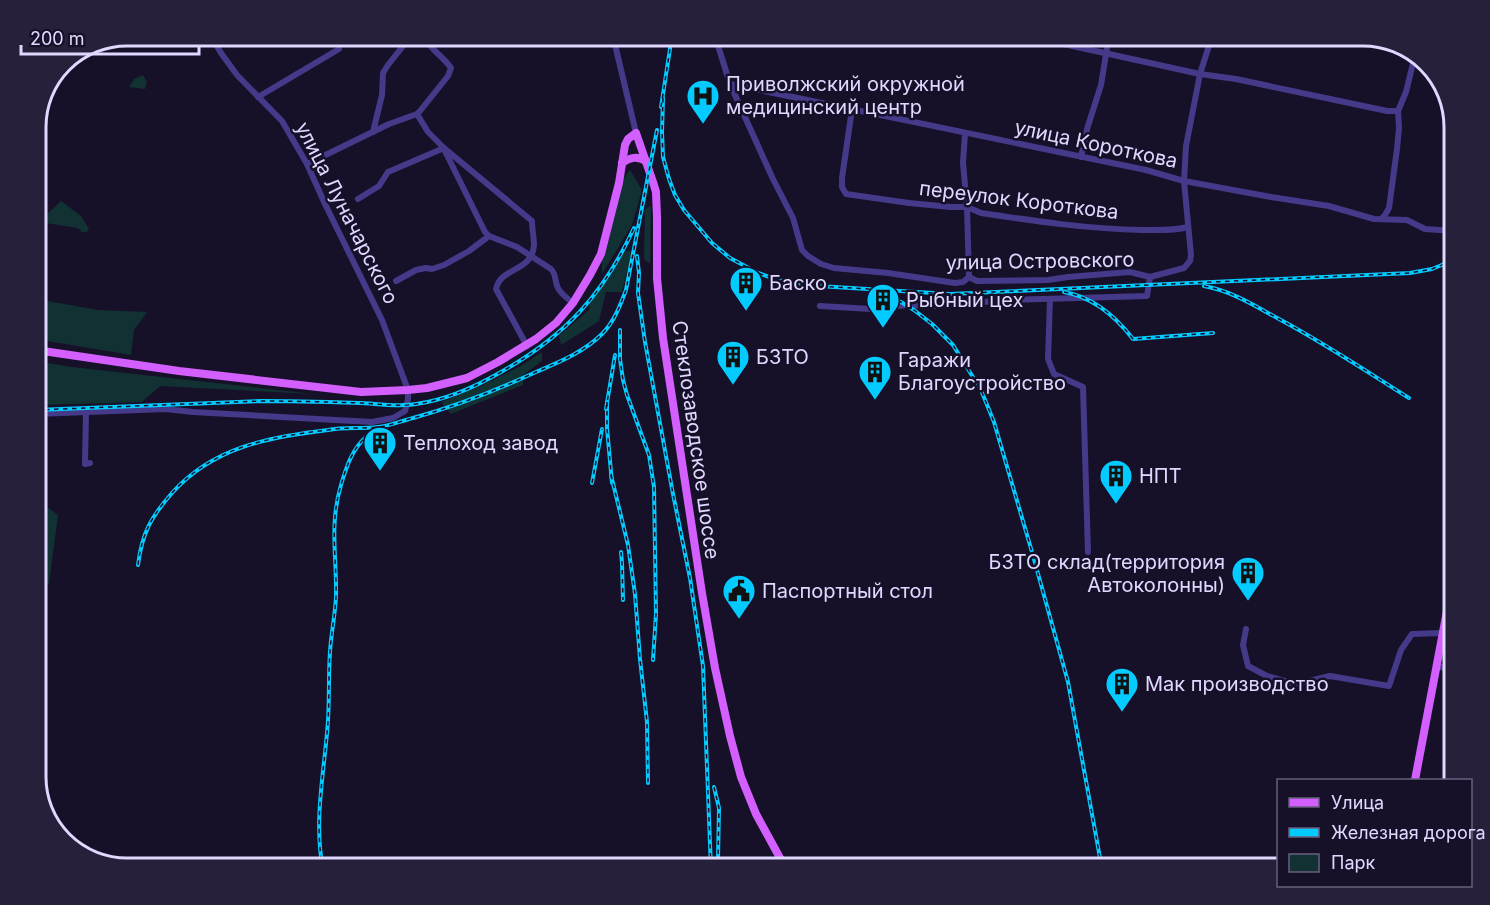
<svg xmlns="http://www.w3.org/2000/svg" width="1490" height="905" font-family="Inter,sans-serif">
<style>
.green{fill:#123133}
.lines{fill:none;stroke-linecap:round;stroke-linejoin:round}
.minor{stroke:#453a89;stroke-width:6}
.major{stroke:#d45fff;stroke-width:8}
.rail-casing{stroke:#04cbff;stroke-width:4}
.rail{stroke:#171029;stroke-width:1.5;stroke-dasharray:4.5;stroke-linecap:butt}
.labels{text-anchor:middle;dominant-baseline:central;stroke-width:5;stroke-linejoin:round;paint-order:stroke}
.poi-label{font-size:20px;fill:#e0d8ff;stroke:#171029;text-anchor:start}
.street-label{font-size:20px;fill:#e0d8ff;stroke:#171029}
.rim{fill:none;stroke:#e0d8ff;stroke-width:3}
</style>
<rect width="100%" height="100%" fill="#171029"/>
<g class="green">
<path d="M143,75L147,82L145,89L129,87L134,79Z"/>
<path d="M630,170L642,190L632,225L602,274V259L606,251L624,178Z"/>
<path d="M61,201L81,216L89,229L87,232H82L78,228L39,222Z"/>
<path d="M651,206L650,264L644,259L645,209Z"/>
<path d="M625,251H632L622,292H606L599,321L561,345L559,336L589,310L590,303L603,286Z"/>
<path d="M36,299L98,310L147,312L134,330L131,355L47,341L40,324L36,323Z"/>
<path d="M542,352V361L523,375V385L451,414L441,402C476,388 511,374 542,352Z"/>
<path d="M36,361L72,367L314,394L160,386L142,402L36,405Z"/>
<path d="M36,475L44,479L39,501L58,515L49,584L36,579Z"/>
</g>
<g class="lines">
<g class="minor">
<path d="M613,36L636,133"/>
<path d="M715,36L730,84L773,179L793,218L802,250L808,256L821,264L834,268L888,273L955,283L963,282L969,277"/>
<path d="M1027,36L1200,74L1236,79L1387,111H1398"/>
<path d="M730,84L1146,170L1184,181L1271,197L1329,206L1374,219L1407,220L1425,229L1454,231"/>
<path d="M258,97L339,49"/>
<path d="M852,109L842,178V187L846,194L909,203L951,207H967L981,213C1034,221 1088,229 1142,230C1158,230 1173,231 1188,227"/>
<path d="M417,114L428,132L444,148L532,221C532,229 534,237 534,245C532,273 501,266 496,289L527,346"/>
<path d="M36,132L37,134L36,135"/>
<path d="M373,132L382,95L383,73L388,65L411,36"/>
<path d="M965,133L963,163L967,207L969,277"/>
<path d="M445,151L485,232L489,236"/>
<path d="M1081,157L1087,129L1101,85L1109,36"/>
<path d="M307,164L389,124L417,114L420,111L448,76L451,68C442,55 431,51 424,36"/>
<path d="M358,199L379,186L388,172L444,148"/>
<path d="M1382,218L1385,215L1389,208L1397,149L1399,128L1398,111L1406,92L1415,55"/>
<path d="M489,236L517,247L551,269C557,275 554,281 558,288C561,294 568,299 573,303"/>
<path d="M969,277L977,281L1048,280L1068,277L1130,272L1150,277L1184,268L1190,261L1191,255L1184,181L1186,146L1200,74L1212,36"/>
<path d="M396,281L416,270L426,268L432,269L444,265L469,251L489,236"/>
<path d="M1050,299L1048,359L1054,374L1083,387L1088,552"/>
<path d="M820,306L871,309L907,305L932,306L1009,300L1147,296L1150,277"/>
<path d="M86,412L85,464L90,463"/>
<path d="M36,414L165,409L193,412L372,422L393,418L405,411L408,399V390L382,320L325,204L307,164L282,121L237,75L221,53L211,36"/>
<path d="M1246,629L1243,645L1248,666L1267,676L1296,684L1330,676L1389,686L1401,650L1412,634L1443,633"/>
<path d="M1436,666L1454,670"/>
</g>
<g class="major">
<path d="M622,163C631,157 637,156 646,161"/>
<path d="M36,350L179,371L361,392L408,390L427,388L467,378L498,362L536,339L556,323L573,303L590,275L601,254L619,183L625,145L628,139L636,133L653,182L656,192L657,217V278L663,338L702,593L715,668L730,736L741,777L756,814L786,869"/>
<path d="M1415,780L1454,574"/>
</g>
<g class="rail-casing">
<g id="rail">
<path d="M663,98L662,132L663,157L669,179L675,195L684,210L712,243L730,258L758,273L778,280L818,286L950,294L1410,273L1432,269L1454,260"/>
<path d="M661,107L672,36"/>
<path d="M637,256L639,273L638,293L645,342L673,494L690,578L703,666L711,869"/>
<path d="M1204,286C1232,291 1255,306 1279,319C1324,343 1366,371 1409,398"/>
<path d="M1064,292C1093,297 1116,317 1133,339L1213,333"/>
<path d="M881,294L901,302L914,310L932,324L953,345L981,390L994,422L1032,552L1068,682L1102,869"/>
<path d="M620,330V359L623,380L627,395L649,455L654,487L656,614L653,660"/>
<path d="M607,402V428L612,483"/>
<path d="M606,409L615,355"/>
<path d="M36,410L261,401C295,401 328,402 362,403C379,404 399,407 416,404C446,400 475,387 501,372C565,336 603,295 634,228"/>
<path d="M611,475L628,545L635,594L640,659L647,722L648,783"/>
<path d="M592,483L602,429"/>
<path d="M621,552L622,563L623,600"/>
<path d="M138,565C142,533 151,517 172,493C213,447 269,437 328,430C344,427 361,429 378,427C389,426 401,421 413,418C456,406 495,391 536,372C559,362 584,352 602,334C614,322 620,306 626,290L657,130"/>
<path d="M714,787L719,808L718,859"/>
<path d="M323,869C314,824 323,778 327,733C330,706 328,679 330,652C331,634 335,616 336,597C337,558 329,525 341,485C346,468 352,449 366,437C371,434 377,431 382,428"/>
</g>
</g>
<use href="#rail" class="rail"/>
</g>
<defs>
<g id="hospital-pin" transform="scale(1.725)"><path d="M0 17L-7.5 6A9.5 9.5 0 1 1 7.5 6Z" fill="#04cbff" stroke="#171029"/><path d="M-5-5h3v3.5h4V-5h3V5h-3V1.5h-4V5h-3Z" fill="#111"/></g>
<g id="building-pin" transform="scale(1.725)"><path d="M0 17L-7.5 6A9.5 9.5 0 1 1 7.5 6Z" fill="#04cbff" stroke="#171029"/><path d="M-4-6H4V6H1V3H-1V6H-4ZM-2.5-4.3h1.7v1.8h-1.7ZM.8-4.3h1.7v1.8H.8ZM-2.5-1h1.7V.8h-1.7ZM.8-1h1.7V.8H.8Z" fill="#111"/></g>
<g id="civic-pin" transform="scale(1.725)"><path d="M0 17L-7.5 6A9.5 9.5 0 1 1 7.5 6Z" fill="#04cbff" stroke="#171029"/><path d="M-.6-6.5H3V-4.5H.6V-3L4-1V1h2V6H-6V1h2V-1L-.6-3ZM-1.2 2.5V6h2.4V2.5Z" fill="#111"/></g>
</defs>
<g fill-rule="evenodd">
<use href="#hospital-pin" x="703" y="96"/>
<use href="#building-pin" x="746" y="283"/>
<use href="#building-pin" x="883" y="300"/>
<use href="#building-pin" x="733" y="357"/>
<use href="#building-pin" x="875" y="372"/>
<use href="#building-pin" x="380" y="443"/>
<use href="#building-pin" x="1116" y="476"/>
<use href="#building-pin" x="1248" y="573"/>
<use href="#civic-pin" x="739" y="591"/>
<use href="#building-pin" x="1122" y="684"/>
</g>
<g class="labels">
<g class="poi-label">
<text x="726" y="84">Приволжский окружной<tspan x="726" dy="23">медицинский центр</tspan></text>
<text x="769" y="283">Баско</text>
<text x="906" y="300">Рыбный цех</text>
<text x="756" y="357">БЗТО</text>
<text x="898" y="360">Гаражи<tspan x="898" dy="23">Благоустройство</tspan></text>
<text x="403" y="443">Теплоход завод</text>
<text x="1139" y="476">НПТ</text>
<text x="1225" y="562" text-anchor="end">БЗТО склад(территория<tspan x="1225" dy="23">Автоколонны)</tspan></text>
<text x="762" y="591">Паспортный стол</text>
<text x="1145" y="684">Мак производство</text>
</g>
<g class="street-label">
<text transform="translate(1096 144) rotate(12)">улица Короткова</text>
<text transform="translate(1019 200) rotate(7)">переулок Короткова</text>
<text transform="translate(347 213) rotate(63)">улица Луначарского</text>
<text transform="translate(1040 261) rotate(-1)">улица Островского</text>
<text transform="translate(696 440) rotate(82)">Стеклозаводское шоссе</text>
</g>
</g>
<path d="M0 0H1490V905H0ZM127 46H1363A81 81 0 0 1 1444 127V777A81 81 0 0 1 1363 858H127A81 81 0 0 1 46 777V127A81 81 0 0 1 127 46Z" fill="#27203a" fill-rule="evenodd"/>
<path class="rim" d="M127 46H1363A81 81 0 0 1 1444 127V777A81 81 0 0 1 1363 858H127A81 81 0 0 1 46 777V127A81 81 0 0 1 127 46Z"/>
<rect x="1277" y="779" width="195" height="108" fill="#171029" stroke="#67607f" stroke-width="1.5"/>
<rect x="1289" y="798" width="30" height="9" fill="#d45fff" stroke="#67607f" stroke-width="1.5"/>
<text x="1331" y="809" font-size="18" fill="#e0d8ff">Улица</text>
<rect x="1289" y="828" width="30" height="9" fill="#04cbff" stroke="#67607f" stroke-width="1.5"/>
<text x="1331" y="839" font-size="18" fill="#e0d8ff">Железная дорога</text>
<rect x="1289" y="854" width="30" height="18" fill="#123133" stroke="#67607f" stroke-width="1.5"/>
<text x="1331" y="869" font-size="18" fill="#e0d8ff">Парк</text>
<path d="M21 45v9h178v-9" fill="none" stroke="#e0d8ff" stroke-width="3"/>
<text x="30" y="45" font-size="18" fill="#e0d8ff" stroke="#171029" stroke-width="4.5" paint-order="stroke">200 m</text>
</svg>
